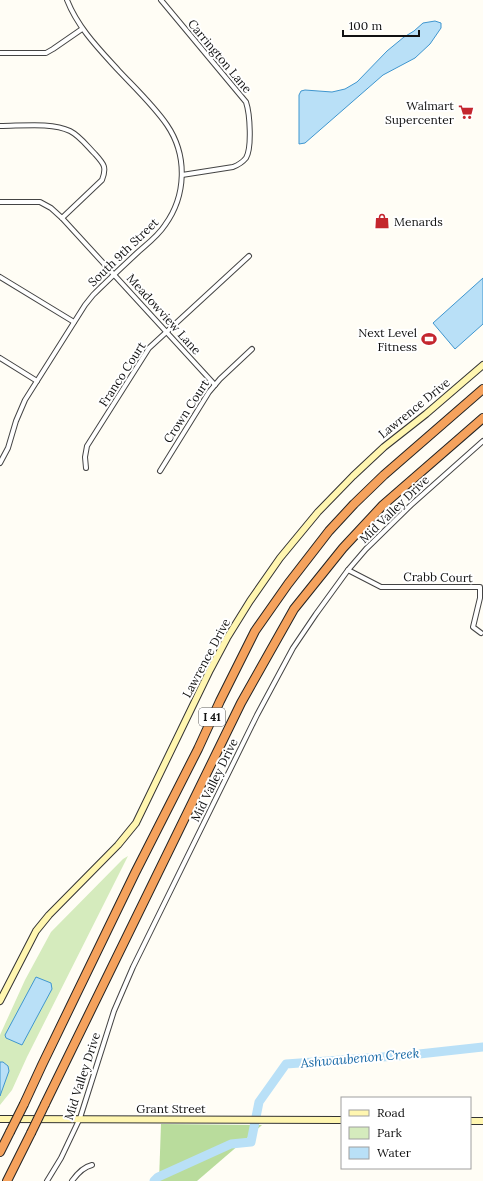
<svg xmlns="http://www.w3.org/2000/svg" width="483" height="1181" font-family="Lora,serif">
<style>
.green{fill:#d5ebbd}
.forest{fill:#b9dc9c}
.water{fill:#b9e0f7;stroke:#3f96cf}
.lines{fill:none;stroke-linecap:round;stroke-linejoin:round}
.river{stroke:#b9e0f7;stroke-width:9}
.street-casing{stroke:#444;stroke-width:6}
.secondary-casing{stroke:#333;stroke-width:8}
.highway-casing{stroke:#222;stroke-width:10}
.street{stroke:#fff;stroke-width:4}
.secondary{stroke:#fff6b0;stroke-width:6}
.highway{stroke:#f5a25d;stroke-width:8}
.highway-bridge-casing{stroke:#222;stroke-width:10;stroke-linecap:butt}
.highway-bridge{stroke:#f5a25d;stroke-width:8}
.labels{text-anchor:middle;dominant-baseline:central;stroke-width:4;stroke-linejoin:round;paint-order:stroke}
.shield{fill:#fff;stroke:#585858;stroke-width:1}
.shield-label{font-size:11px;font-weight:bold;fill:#111}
.street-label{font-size:12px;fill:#111;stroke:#fff}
.poi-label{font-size:12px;fill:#111;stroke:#fff;text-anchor:end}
.water-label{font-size:13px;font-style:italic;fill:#1768a6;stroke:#fff}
</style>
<rect width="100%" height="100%" fill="#fffdf5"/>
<path class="green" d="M128,856L27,1057L12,1090L0,1105V1035L25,980L51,932L123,859Z"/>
<path class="forest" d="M161,1124L262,1125L197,1181H159Z"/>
<g class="water">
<path d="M435,21L441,23V28L430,44L415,58L383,75L305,143L299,144V95L301,91L305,90L332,92L345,89L357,82L387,51L404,37L414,31L423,23Z"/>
<path d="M483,278V324L455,349L433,323Z"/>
<path d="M36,977L51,983L52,989L22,1045L6,1038L5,1035Z"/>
<path d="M0,1062H3L8,1066L9,1071L0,1096Z"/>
</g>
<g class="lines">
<path class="river" d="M154,1181L158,1177L231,1144L251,1142L259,1102L286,1064L410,1055L483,1047"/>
<g class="street-casing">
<g id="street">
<path d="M161,0L246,102C250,114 252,148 246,158C242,163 238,165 233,167L182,175"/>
<path d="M0,53H46L53,49L82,29"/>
<path d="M0,126C21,126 52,122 70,131C80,136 87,146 95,154C104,164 107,167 102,180L62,218"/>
<path d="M0,202H40L51,208L62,218L215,385"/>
<path d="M0,277L74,322"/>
<path d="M0,358L37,381"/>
<path d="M0,463L8,448L16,421L25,400L85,305L93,295C107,281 122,267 137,253C147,244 158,236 165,225C186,196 188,156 167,125C154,106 135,88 119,71C99,49 78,28 67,0"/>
<path d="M86,468L85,457L87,446L149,348L249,256"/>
<path d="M160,471L209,392L220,379L252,349"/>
<path d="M348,570L381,587H480V598L473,627L481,633"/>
<path d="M47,1181L61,1158L80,1118L114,1011L133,967L257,715L293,648L316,614L348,570L366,549L411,505L483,441"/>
<path d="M72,1181C77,1174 83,1167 92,1165"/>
</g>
</g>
<g class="secondary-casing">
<g id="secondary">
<path d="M0,1001L36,931L49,915L118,845L136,823L210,670L227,638L250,601L280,558L318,512L353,476L384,447L426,414L483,365"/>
<path d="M0,1119L342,1120"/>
<path d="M470,1121H483"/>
</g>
</g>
<g class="highway-casing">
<g id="highway">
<path d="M24,1104L42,1065L135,873L198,749L220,701L255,631L288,584L329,531L354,504L384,475L483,389"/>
<path d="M45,1104L241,703L294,609L343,548L383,505L483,418"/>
<path d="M0,1152L10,1132"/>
<path d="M7,1181L31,1133"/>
</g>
</g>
<use href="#street" class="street"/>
<use href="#secondary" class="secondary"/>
<use href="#highway" class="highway"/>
<g class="highway-bridge-casing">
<g id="highway-bridge">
<path d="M10,1132L24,1104"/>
<path d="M31,1133L45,1104"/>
</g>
</g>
<use href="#highway-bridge" class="highway-bridge"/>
</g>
<defs>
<g id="supermarket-bare" transform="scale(1.2)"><path d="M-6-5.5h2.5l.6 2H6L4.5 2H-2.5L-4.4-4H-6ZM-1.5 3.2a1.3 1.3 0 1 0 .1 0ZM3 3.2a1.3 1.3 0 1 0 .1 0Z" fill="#c4262e" stroke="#fff" stroke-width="2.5" paint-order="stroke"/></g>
<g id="shop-bare" transform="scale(1.2)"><path d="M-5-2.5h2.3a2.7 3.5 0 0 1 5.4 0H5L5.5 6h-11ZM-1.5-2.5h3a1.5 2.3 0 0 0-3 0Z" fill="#c4262e" stroke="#fff" stroke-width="2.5" paint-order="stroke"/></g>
<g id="stadium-bare" transform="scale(1.2)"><path d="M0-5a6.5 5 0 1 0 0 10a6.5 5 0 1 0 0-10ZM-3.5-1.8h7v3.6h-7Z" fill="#c4262e" stroke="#fff" stroke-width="2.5" paint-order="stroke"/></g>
</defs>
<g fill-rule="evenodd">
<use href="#supermarket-bare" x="466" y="112"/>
<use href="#shop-bare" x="382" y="221"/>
<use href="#stadium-bare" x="429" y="339"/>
</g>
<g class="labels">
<rect class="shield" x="199" y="708" width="26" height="18" rx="3"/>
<g class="shield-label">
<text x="212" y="717">I 41</text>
</g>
<g class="street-label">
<text transform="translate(220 56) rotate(50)">Carrington Lane</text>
<text transform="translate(123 252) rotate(-44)">South 9th Street</text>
<text transform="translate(164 314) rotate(48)">Meadowview Lane</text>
<text transform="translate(122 374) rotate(-57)">Franco Court</text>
<text transform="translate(414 408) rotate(-39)">Lawrence Drive</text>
<text transform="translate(186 411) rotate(-57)">Crown Court</text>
<text transform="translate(394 509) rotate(-44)">Mid Valley Drive</text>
<text transform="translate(438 577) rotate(1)">Crabb Court</text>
<text transform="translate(206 658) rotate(-62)">Lawrence Drive</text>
<text transform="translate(214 780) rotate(-64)">Mid Valley Drive</text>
<text transform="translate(82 1076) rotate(-72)">Mid Valley Drive</text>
<text x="171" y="1108">Grant Street</text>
</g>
<g class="poi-label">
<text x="454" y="105">Walmart<tspan x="454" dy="14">Supercenter</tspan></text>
<text x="394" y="221" text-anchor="start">Menards</text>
<text x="417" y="332">Next Level<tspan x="417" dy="14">Fitness</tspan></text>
</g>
<g class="water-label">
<text transform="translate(360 1058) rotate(-5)">Ashwaubenon Creek</text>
</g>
</g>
<rect x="341" y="1097" width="130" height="72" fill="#ffffff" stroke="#a0a0a0"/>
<rect x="349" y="1110" width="20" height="6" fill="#fff6b0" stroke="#a0a0a0"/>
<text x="377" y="1117" font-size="12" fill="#111111">Road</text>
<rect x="349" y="1127" width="20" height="12" fill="#d5ebbd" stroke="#a0a0a0"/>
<text x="377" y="1137" font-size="12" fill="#111111">Park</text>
<rect x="349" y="1147" width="20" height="12" fill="#b9e0f7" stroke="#a0a0a0"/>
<text x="377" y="1157" font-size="12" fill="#111111">Water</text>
<path d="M343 30v6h76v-6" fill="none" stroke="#111111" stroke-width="2"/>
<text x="349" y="30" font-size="12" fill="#111111" stroke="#ffffff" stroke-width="3" paint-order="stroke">100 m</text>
</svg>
